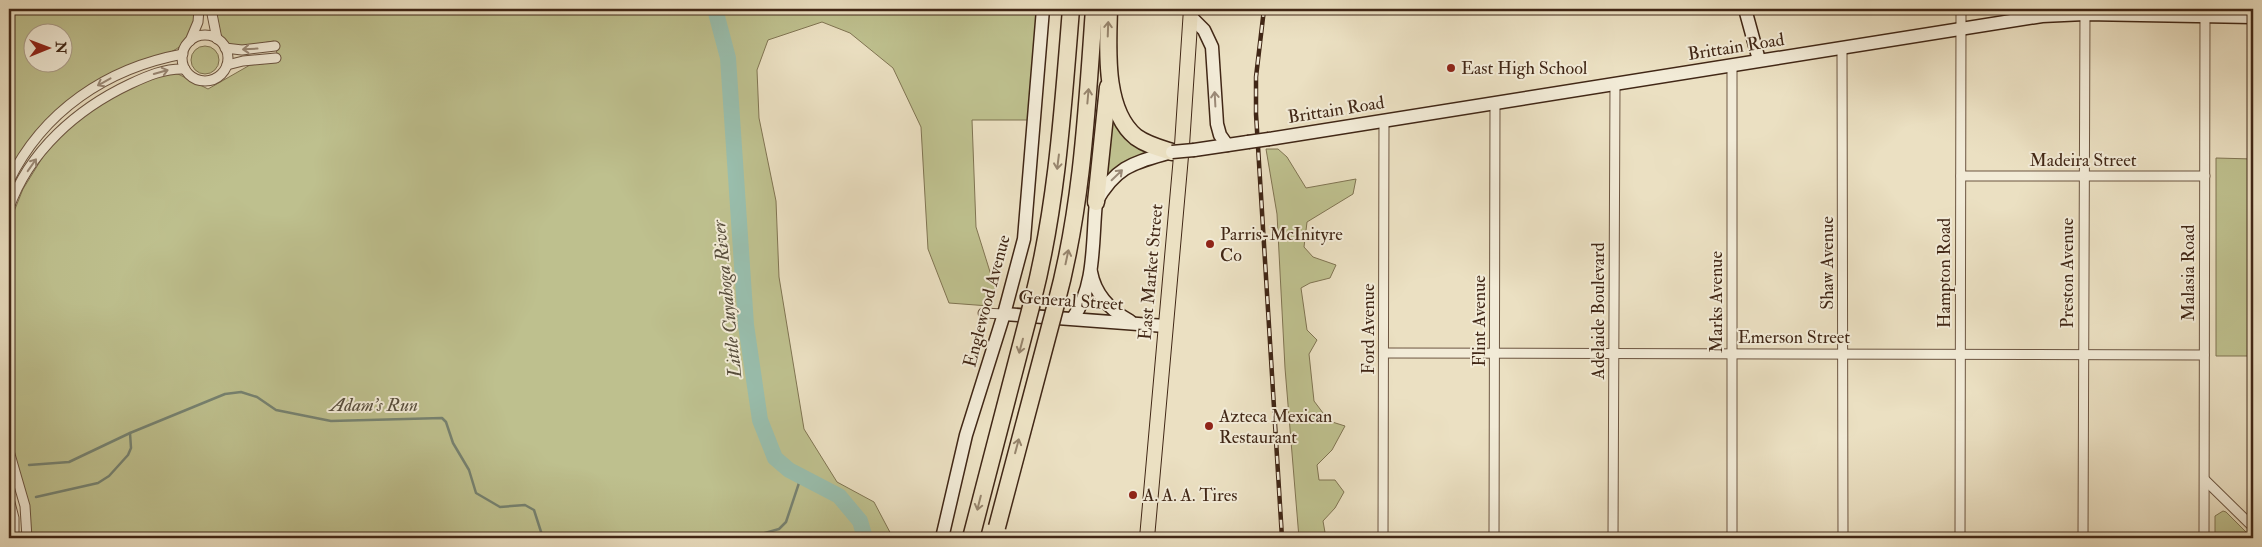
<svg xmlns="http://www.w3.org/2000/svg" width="2262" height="547" font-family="'IM FELL Double Pica',serif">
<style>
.green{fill:#bec08e;stroke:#807452;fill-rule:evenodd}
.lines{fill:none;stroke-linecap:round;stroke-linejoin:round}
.stream{stroke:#768271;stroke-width:2.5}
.river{stroke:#99bead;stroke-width:16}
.street-casing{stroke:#6c5541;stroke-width:11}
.secondary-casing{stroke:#412716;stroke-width:15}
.primary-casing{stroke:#412716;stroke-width:16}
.highway-casing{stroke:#412716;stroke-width:19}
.street{stroke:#f2ebd7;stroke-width:9}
.secondary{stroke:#f2ebd7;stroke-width:12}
.primary{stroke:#ebe0c2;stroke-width:14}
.highway{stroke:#ebe0c2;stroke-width:16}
.rail-casing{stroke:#412716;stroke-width:4.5}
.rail{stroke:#f2ebd7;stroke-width:2.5;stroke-dasharray:8;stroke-linecap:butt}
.secondary-bridge-casing{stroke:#412716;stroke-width:15;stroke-linecap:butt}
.highway-bridge-casing{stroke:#412716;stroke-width:19;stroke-linecap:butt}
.secondary-bridge{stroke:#f2ebd7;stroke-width:12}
.highway-bridge{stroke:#ebe0c2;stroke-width:16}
.oneway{stroke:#96846c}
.oneway2{stroke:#9a8976}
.poi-dot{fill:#8f2418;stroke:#f2ebd7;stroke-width:2}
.labels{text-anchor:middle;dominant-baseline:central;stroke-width:4;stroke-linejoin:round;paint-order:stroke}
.street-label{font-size:18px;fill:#412716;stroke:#f2ebd7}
.poi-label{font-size:18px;fill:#412716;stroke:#f2ebd7;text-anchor:start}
.water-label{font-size:19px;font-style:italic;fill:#574d3c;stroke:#f2ebd7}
</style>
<rect width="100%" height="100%" fill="#ebe0c2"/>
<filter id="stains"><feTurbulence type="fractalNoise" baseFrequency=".004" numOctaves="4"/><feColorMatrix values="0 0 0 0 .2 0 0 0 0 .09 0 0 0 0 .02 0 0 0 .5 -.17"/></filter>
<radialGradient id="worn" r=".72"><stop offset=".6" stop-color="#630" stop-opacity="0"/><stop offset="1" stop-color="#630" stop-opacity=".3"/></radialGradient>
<g class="green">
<path d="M9,9H196L197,11C195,19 193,30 189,37C179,56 134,63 114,72C103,76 93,83 83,89C53,110 27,139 9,171ZM32,32H62V62H32Z"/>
<path d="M214,9H1037L1029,120H972L976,227L996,291L989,306L949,303L928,249L921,127L893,68L850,33L822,22L768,40L757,70L759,118L776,201L779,277L804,429L837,482L874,502L893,538H30L24,490L9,436V224L23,189L44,155L67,129L104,101L136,84L170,73L178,74L208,89L250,65L279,62L274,41L240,47L224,42L214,18Z"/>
<circle cx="205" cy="60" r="14"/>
<path d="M1110,111L1156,152L1105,183Z"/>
<path d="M1266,149H1278L1287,157L1306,188L1356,179L1353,194L1307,222L1304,247L1313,257L1336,265L1330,278L1310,283L1301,288L1307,330L1317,340L1309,354L1314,401L1329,421L1345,426L1332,450L1317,465L1319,480H1335L1344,492L1335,508L1323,521L1326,538H1299L1285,368L1277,214Z"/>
<path d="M2216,158L2253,159V356H2216Z"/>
<path d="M2223,511L2226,512L2252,538H2215V516Z"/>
</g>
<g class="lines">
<g class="stream">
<path d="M29,465L69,462L130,433L225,394L241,392L257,397L276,410L331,421L442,418L446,422L453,443L469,470L476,493L500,507L525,505L534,510L543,538"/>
<path d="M36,497L98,483L109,476L128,455L131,448L130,433"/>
<path d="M747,538L779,529L786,522L801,477"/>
</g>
<path class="river" d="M715,9L728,58L746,325L760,420L775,458L789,470L839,496L860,521L865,538"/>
<g class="street-casing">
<g id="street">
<path d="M211,9L217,39"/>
<circle cx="205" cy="58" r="23"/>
<path d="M190,41L198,22L199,9"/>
<path d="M225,48L242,50L275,46"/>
<path d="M1842,49L1843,538"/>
<path d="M227,65L243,61L276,58"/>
<path d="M1732,65V538"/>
<path d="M1961,176H2205"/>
<path d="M9,181C43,111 107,68 183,54"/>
<path d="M9,208C29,151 77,109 130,84C147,76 165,68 185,69"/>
<path d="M983,313L1004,314"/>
<path d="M1384,353L2204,355"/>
<path d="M9,451L25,506L27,538"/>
<path d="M2205,480L2253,527"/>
<path d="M9,499L14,518V538"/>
<path d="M1383,538L1384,120"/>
<path d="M1494,538L1495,103"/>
<path d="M1613,538L1615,84"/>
<path d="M1960,538L1961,9"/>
<path d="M2083,538L2085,9"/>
<path d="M2204,538L2205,9"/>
</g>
</g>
<g class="secondary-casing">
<g id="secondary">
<path d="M1745,9L1759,60"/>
<path d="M1191,17L1204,30L1212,47L1217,124L1220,135L1227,145"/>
<path d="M1269,139L2042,16L2085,14L2253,17"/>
<path d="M1194,150L1248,142"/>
<path d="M1091,272C1095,294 1110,310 1130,321"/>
<path d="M1004,314L1165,326"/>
<path d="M1073,318C1096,285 1092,240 1096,202C1117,165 1134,163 1172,152"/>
<path d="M942,538L966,435L1004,314L1024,239L1043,9"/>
</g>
</g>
<g class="primary-casing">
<path id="primary" d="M1147,538L1182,145L1191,9"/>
</g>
<g class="highway-casing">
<g id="highway">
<path d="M1109,9C1108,47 1103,110 1136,137C1147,145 1159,148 1172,152"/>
<path d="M1096,202L1108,87"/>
<path d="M1033,299C1057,204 1063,107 1071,9"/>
<path d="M1056,304C1082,208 1087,108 1094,9"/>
</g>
</g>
<use href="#street" class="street"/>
<use href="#secondary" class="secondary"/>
<use href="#primary" class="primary"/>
<use href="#highway" class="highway"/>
<g class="rail-casing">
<path id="rail" d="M1264,9L1256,77V114L1282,538"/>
</g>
<use href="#rail" class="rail"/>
<g class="secondary-bridge-casing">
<g id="secondary-bridge">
<path d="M1248,142L1269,139"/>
<path d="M1172,152L1194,150"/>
</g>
</g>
<g class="highway-bridge-casing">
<g id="highway-bridge">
<path d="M997,527L1056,304"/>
<path d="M971,538L1033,299"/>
</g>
</g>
<use href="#secondary-bridge" class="secondary-bridge"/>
<use href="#highway-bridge" class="highway-bridge"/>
</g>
<defs><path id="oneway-shaft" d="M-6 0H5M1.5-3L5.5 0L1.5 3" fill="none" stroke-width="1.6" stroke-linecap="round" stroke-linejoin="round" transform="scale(1.25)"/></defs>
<g class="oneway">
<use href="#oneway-shaft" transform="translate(1108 29) rotate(-88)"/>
<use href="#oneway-shaft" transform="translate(1088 96) rotate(-85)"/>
<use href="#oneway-shaft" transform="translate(1058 162) rotate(97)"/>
<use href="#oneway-shaft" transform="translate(1067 257) rotate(-78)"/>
<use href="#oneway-shaft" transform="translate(1021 346) rotate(105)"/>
<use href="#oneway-shaft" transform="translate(1017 446) rotate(-75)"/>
<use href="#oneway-shaft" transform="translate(979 503) rotate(104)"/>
</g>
<g class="oneway2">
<use href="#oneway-shaft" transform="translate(250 49) rotate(177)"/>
<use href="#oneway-shaft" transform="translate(161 72) rotate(-16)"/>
<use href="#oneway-shaft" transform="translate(104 82) rotate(151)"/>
<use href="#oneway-shaft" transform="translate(1215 99) rotate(-93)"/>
<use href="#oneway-shaft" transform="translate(32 165) rotate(-55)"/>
<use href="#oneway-shaft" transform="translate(1117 175) rotate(-44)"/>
</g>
<g class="poi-dot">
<circle cx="1451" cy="68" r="5"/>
<circle cx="1210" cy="244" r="5"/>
<circle cx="1209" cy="426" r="5"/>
<circle cx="1133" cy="495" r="5"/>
</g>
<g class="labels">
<g class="street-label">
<text transform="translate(1736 47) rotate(-9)">Brittain Road</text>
<text transform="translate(1336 110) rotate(-9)">Brittain Road</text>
<text x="2083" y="160">Madeira Street</text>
<text transform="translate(1827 263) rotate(-90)">Shaw Avenue</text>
<text transform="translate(1151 272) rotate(-85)">East Market Street</text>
<text transform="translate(1944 273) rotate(-90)">Hampton Road</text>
<text transform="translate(2067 273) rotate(-90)">Preston Avenue</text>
<text transform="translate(2188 273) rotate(-90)">Malasia Road</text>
<text transform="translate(987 301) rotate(-75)">Englewood Avenue</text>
<text transform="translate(1071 301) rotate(4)">General Street</text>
<text transform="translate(1716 302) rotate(-90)">Marks Avenue</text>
<text transform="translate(1598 311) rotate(-90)">Adelaide Boulevard</text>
<text transform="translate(1479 321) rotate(-90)">Flint Avenue</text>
<text transform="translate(1368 329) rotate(-90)">Ford Avenue</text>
<text x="1794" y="337">Emerson Street</text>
</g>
<g class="poi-label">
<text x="1461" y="68">East High School</text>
<text x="1220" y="234">Parris-McInityre<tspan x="1220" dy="21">Co</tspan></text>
<text x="1219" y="416">Azteca Mexican<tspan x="1219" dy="21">Restaurant</tspan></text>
<text x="1143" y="495">A. A. A. Tires</text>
</g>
<g class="water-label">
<text transform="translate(727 299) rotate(-96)">Little Cuyahoga River</text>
<text x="374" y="405">Adam's Run</text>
</g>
</g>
<rect width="2262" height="547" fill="none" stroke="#ebe0c2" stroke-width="30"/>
<rect x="10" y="10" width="2242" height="527" fill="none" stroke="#412716" stroke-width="2.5"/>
<rect x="15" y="15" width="2232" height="517" fill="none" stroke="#412716"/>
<g transform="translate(48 48) rotate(89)"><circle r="24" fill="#f2ebd7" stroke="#ab9d8a"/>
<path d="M0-4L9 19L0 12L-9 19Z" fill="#8f2418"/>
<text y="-8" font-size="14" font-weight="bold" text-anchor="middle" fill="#412716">N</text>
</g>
<rect width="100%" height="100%" filter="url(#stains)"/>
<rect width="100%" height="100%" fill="url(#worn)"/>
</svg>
